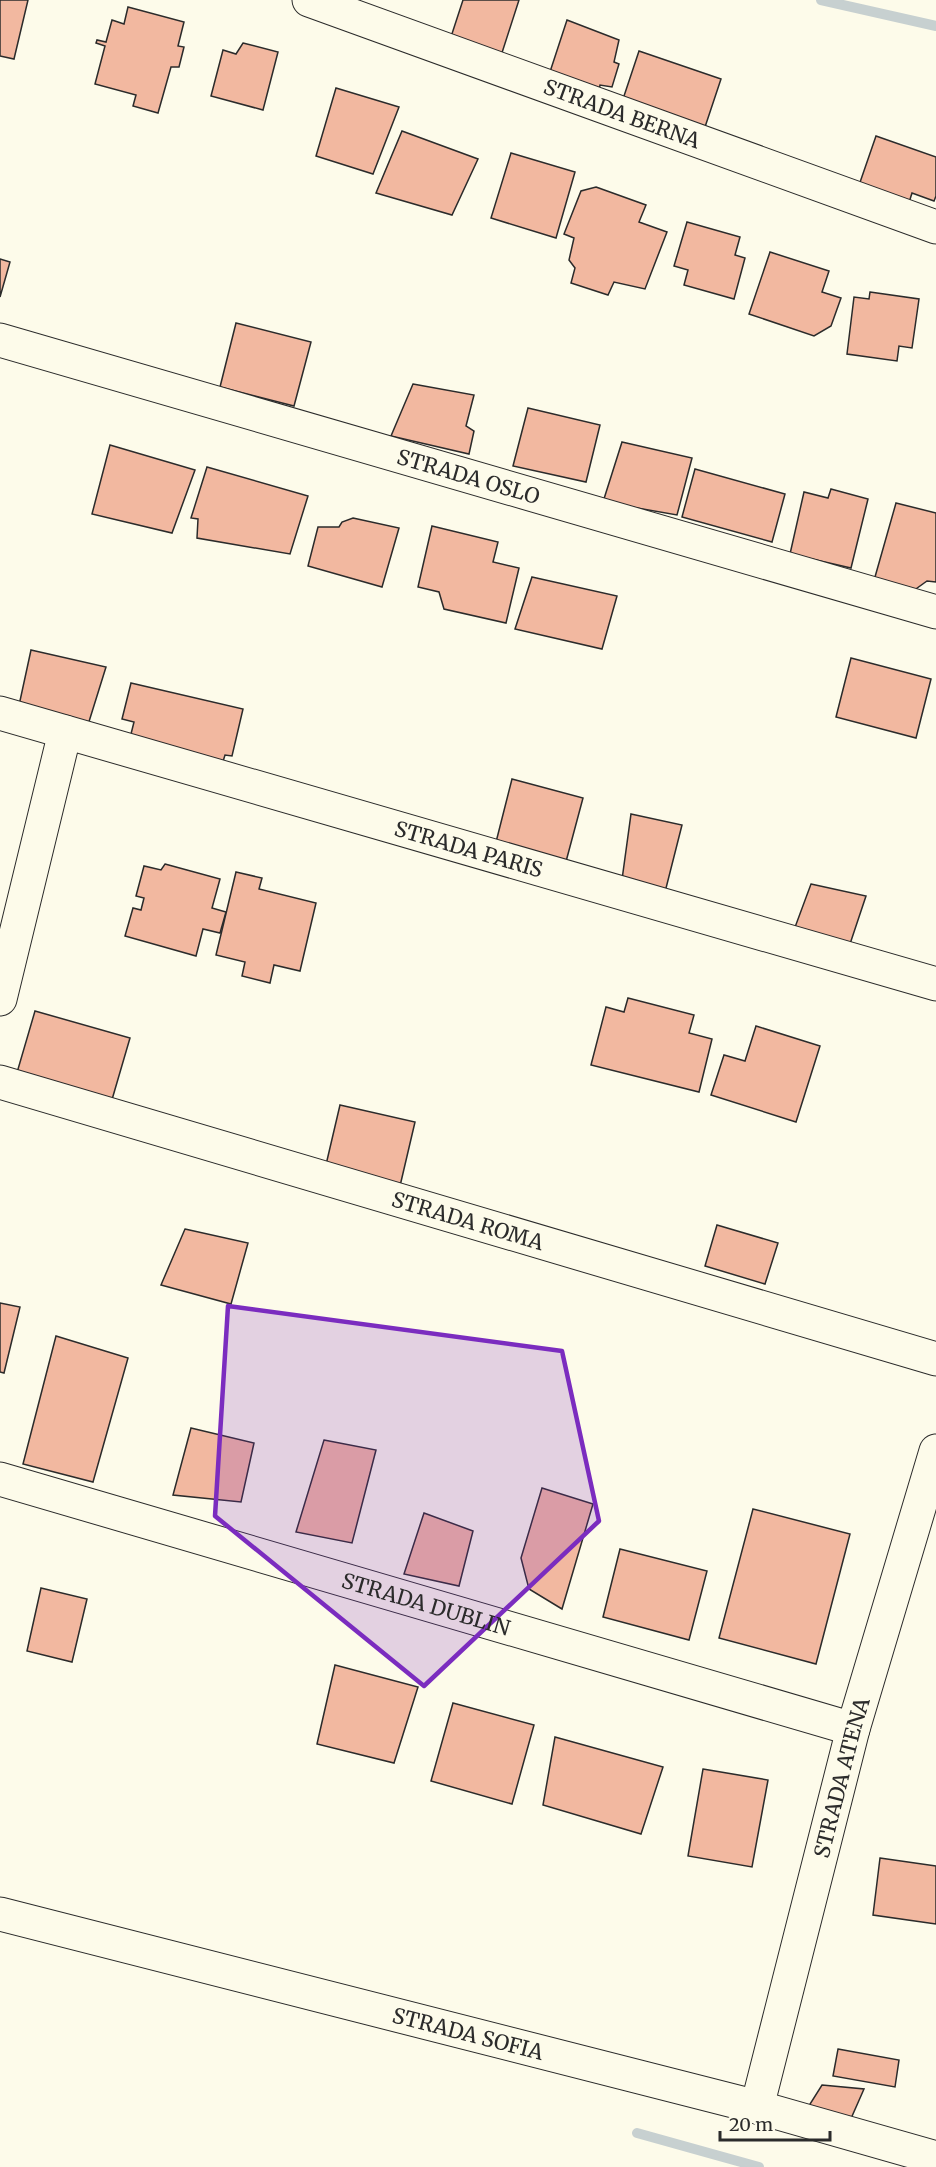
<svg xmlns="http://www.w3.org/2000/svg" width="936" height="2167" font-family="Merriweather,serif">
<style>
.lines{fill:none;stroke-linecap:round;stroke-linejoin:round}
.stream{stroke:#c7d0d0;stroke-width:10}
.building{fill:#f2b8a0;stroke:#2b2b2b;stroke-width:1.5}
.street-casing{stroke:#2b2b2b;stroke-width:35}
.street{stroke:#fdfbea;stroke-width:33}
.marked{fill:#7b2cbf;fill-opacity:0.2;stroke:#7b2cbf;stroke-width:4.5;stroke-linejoin:round}
.labels{text-anchor:middle;dominant-baseline:central;stroke-width:4.5;stroke-linejoin:round;paint-order:stroke}
.street-label{font-size:21px;fill:#2b2b2b;stroke:#fdfbea}
</style>
<rect width="100%" height="100%" fill="#fdfbea"/>
<g class="lines">
<g class="stream">
<path d="M821,0L936,26"/>
<path d="M637,2133L759,2167"/>
</g>
</g>
<g class="building">
<path d="M0,0H28L14,59L0,56Z"/>
<path d="M463,0H519L499,62L448,46Z"/>
<path d="M128,7L184,22L178,46L184,47L179,67H171L158,113L133,106L136,95L95,84L105,46L96,43L97,40L106,42L112,20L124,24Z"/>
<path d="M567,20L619,40L614,62L619,64L612,87L600,85L598,95L547,81Z"/>
<path d="M243,43L278,52L263,110L211,96L223,50L236,54Z"/>
<path d="M639,51L721,79L702,136L620,108Z"/>
<path d="M336,88L399,107L373,174L316,156Z"/>
<path d="M402,131L478,159L452,215L376,193Z"/>
<path d="M876,136L936,157V196L934,201L912,193L907,209L857,191Z"/>
<path d="M511,153L575,172L556,238L491,218Z"/>
<path d="M596,187L646,205L639,222L667,232L645,289L614,282L608,295L571,283L575,268L569,260L574,238L564,234L581,191Z"/>
<path d="M687,222L740,237L735,255L745,258L734,299L684,285L688,270L674,266Z"/>
<path d="M770,252L829,271L822,292L841,298L831,326L814,336L749,314Z"/>
<path d="M0,259L10,262L0,297Z"/>
<path d="M870,292L919,299L912,348L899,346L897,361L847,354L854,297L869,299Z"/>
<path d="M236,323L311,342L294,406L220,387Z"/>
<path d="M413,384L474,395L466,426L474,431L469,454L391,436Z"/>
<path d="M528,408L600,425L586,482L513,466Z"/>
<path d="M622,442L692,458L677,515L603,502Z"/>
<path d="M110,445L195,470L172,533L92,514Z"/>
<path d="M207,467L308,496L290,554L197,538L198,519L191,518Z"/>
<path d="M695,469L785,494L772,542L682,517Z"/>
<path d="M831,489L868,499L851,568L790,554L804,492L828,498Z"/>
<path d="M896,503L936,513V582L927,581L913,591L873,584Z"/>
<path d="M353,518L399,528L382,587L308,566L318,527H339L342,522Z"/>
<path d="M432,526L498,542L493,562L519,568L506,623L444,609L439,592L418,587Z"/>
<path d="M532,577L617,596L602,649L515,629Z"/>
<path d="M31,650L106,667L87,728L18,710Z"/>
<path d="M851,658L931,679L916,738L836,717Z"/>
<path d="M131,683L243,709L232,756L225,755L221,768L128,746L134,722L122,719Z"/>
<path d="M512,779L583,798L564,869L494,850Z"/>
<path d="M631,814L682,825L663,900L621,887Z"/>
<path d="M165,864L220,879L212,908L226,912L220,933L203,929L196,956L125,936L133,908L141,910L144,898L136,896L144,866L161,870Z"/>
<path d="M236,872L262,878L259,889L316,903L300,971L274,965L270,983L242,976L245,962L216,955Z"/>
<path d="M811,884L866,896L850,944L791,938Z"/>
<path d="M628,998L694,1015L689,1033L712,1039L699,1092L591,1065L606,1007L624,1012Z"/>
<path d="M35,1011L130,1038L111,1103L16,1076Z"/>
<path d="M756,1026L820,1046L796,1122L711,1095L724,1055L745,1061Z"/>
<path d="M340,1105L415,1122L400,1186L325,1169Z"/>
<path d="M717,1225L778,1243L765,1284L705,1266Z"/>
<path d="M185,1229L248,1243L231,1304L161,1285Z"/>
<path d="M0,1303L20,1307L4,1373L0,1372Z"/>
<path d="M56,1336L128,1358L93,1482L23,1464Z"/>
<path d="M191,1428L254,1443L241,1502L173,1495Z"/>
<path d="M324,1440L376,1450L352,1543L296,1532Z"/>
<path d="M542,1488L593,1504L562,1609L529,1589L521,1558Z"/>
<path d="M753,1509L850,1534L816,1664L719,1638Z"/>
<path d="M424,1513L473,1531L459,1586L404,1574Z"/>
<path d="M620,1549L707,1571L689,1640L603,1617Z"/>
<path d="M41,1588L87,1599L72,1662L27,1651Z"/>
<path d="M335,1665L418,1687L394,1763L317,1744Z"/>
<path d="M453,1703L534,1725L512,1804L431,1781Z"/>
<path d="M555,1737L663,1767L641,1834L543,1805Z"/>
<path d="M703,1769L768,1780L752,1867L688,1856Z"/>
<path d="M880,1858L936,1866V1924L873,1915Z"/>
<path d="M838,2049L899,2060L895,2087L833,2076Z"/>
<path d="M822,2085L864,2089L849,2123L805,2112Z"/>
</g>
<g class="lines">
<g class="street-casing">
<g id="street">
<path id="s1" d="M309,0L936,227"/>
<path id="s2" d="M0,340L936,612"/>
<path id="s3" d="M0,713L936,984"/>
<path d="M0,999L65,732"/>
<path id="s4" d="M0,1082L936,1359"/>
<path id="s5" d="M0,1479L853,1729"/>
<path id="s6" d="M0,1914L757,2107L936,2158"/>
<path id="s7" d="M757,2107L853,1729L936,1451"/>
</g>
</g>
<use href="#street" class="street"/>
</g>
<path class="marked" d="M228,1306L562,1351L599,1521L424,1686L215,1516Z"/>
<g class="labels">
<g class="street-label">
<text stroke="none"><textPath href="#s1" startOffset="333">STRADA BERNA</textPath></text>
<text stroke="none"><textPath href="#s2" startOffset="488">STRADA OSLO</textPath></text>
<text stroke="none"><textPath href="#s3" startOffset="488">STRADA PARIS</textPath></text>
<text stroke="none"><textPath href="#s4" startOffset="488">STRADA ROMA</textPath></text>
<text stroke="none"><textPath href="#s5" startOffset="444">STRADA DUBLIN</textPath></text>
<text stroke="none"><textPath href="#s7" startOffset="340">STRADA ATENA</textPath></text>
<text stroke="none"><textPath href="#s6" startOffset="483">STRADA SOFIA</textPath></text>
</g>
</g>
<path d="M720 2131v9h110v-9" fill="none" stroke="#2b2b2b" stroke-width="3"/>
<text x="729" y="2131" font-size="18" fill="#2b2b2b" stroke="#fdfbea" stroke-width="4.5" paint-order="stroke">20 m</text>
</svg>
